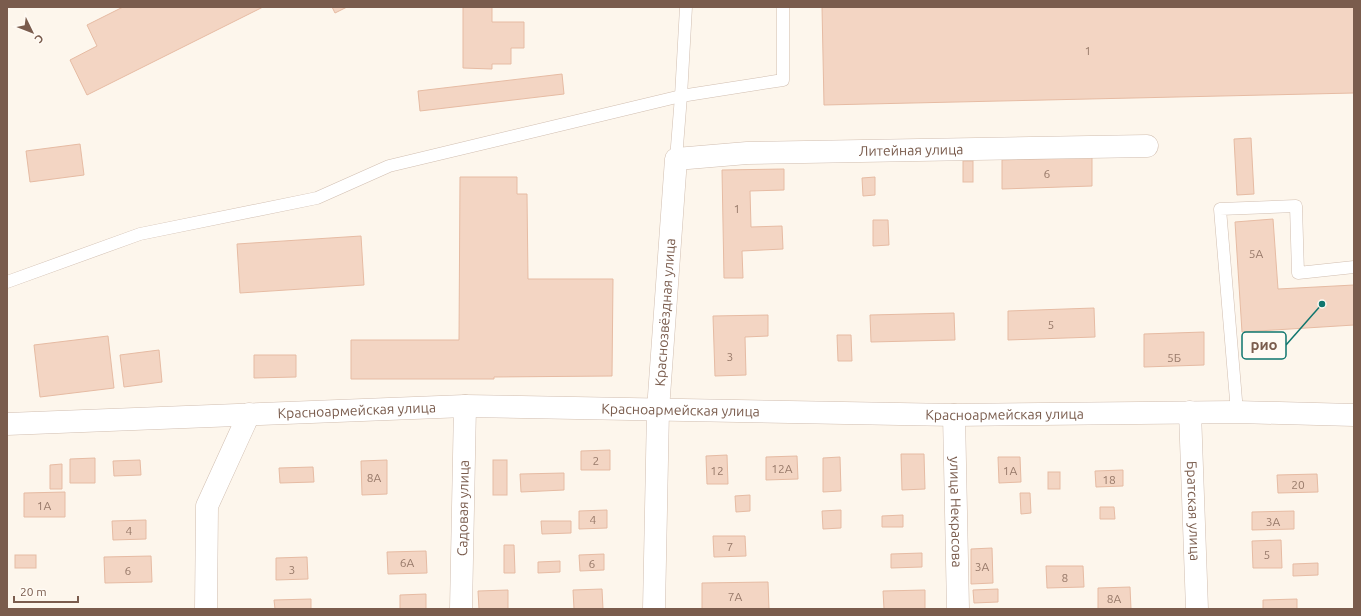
<svg xmlns="http://www.w3.org/2000/svg" width="1361" height="616" font-family="Ubuntu,sans-serif">
<style>
.building{fill:#f3d5c3;stroke:#e6bba3}
.lines{fill:none;stroke-linecap:round;stroke-linejoin:round}
.lane-casing{stroke:#d1beb0;stroke-width:13}
.street-casing{stroke:#d1beb0;stroke-width:23}
.lane{stroke:#fff;stroke-width:12}
.street{stroke:#fff;stroke-width:22}
.labels{text-anchor:middle;dominant-baseline:central;stroke-width:3;stroke-linejoin:round;paint-order:stroke}
.number-label{font-size:12px;fill:#987a6a}
.street-label{font-size:14px;fill:#7a5c4d;stroke:#fffaf3}
.leader{fill:none;stroke:#0f766e;stroke-width:1.5}
.callout-dot{fill:#0f766e;stroke:#fffaf3;stroke-width:1.5}
.callout{fill:#fffaf3;stroke:#0f766e;stroke-width:1.5}
.callout-label{font-size:15px;text-anchor:middle;font-weight:bold;fill:#7a5c4d}
</style>
<rect width="100%" height="100%" fill="#fdf6ec"/>
<g class="building">
<path d="M123,7H263L87,95L70,60L97,46L87,25Z"/>
<path d="M332,7H347L335,13Z"/>
<path d="M463,7H492V22H524V48H511V64H492V69L463,68Z"/>
<path d="M822,7H1354V93L824,105Z"/>
<path d="M562,74L564,94L420,111L418,91Z"/>
<path d="M1251,138L1254,194L1237,195L1234,139Z"/>
<path d="M80,144L84,175L30,182L26,151Z"/>
<path d="M1092,157V186L1002,189V160Z"/>
<rect x="963" y="161" width="10" height="21"/>
<path d="M784,169V190L750,191L751,227L782,226L783,249L742,251L743,278H724L722,170Z"/>
<path d="M460,177H517V194H527L528,279H613L612,376L494,377V379H351V340H459Z"/>
<path d="M875,177V195L863,196L862,178Z"/>
<path d="M1273,219L1278,289L1354,285V325L1242,332L1235,222Z"/>
<path d="M873,220H888L889,245L873,246Z"/>
<path d="M361,236L364,285L240,293L237,244Z"/>
<path d="M1094,308L1095,337L1008,340V311Z"/>
<path d="M954,313L955,340L871,342L870,315Z"/>
<path d="M768,315V336L745,337L746,375L715,376L713,316Z"/>
<path d="M1204,332V365L1144,367V334Z"/>
<path d="M837,335H851L852,361H838Z"/>
<path d="M108,336L114,388L40,397L34,345Z"/>
<path d="M159,350L162,382L124,387L120,355Z"/>
<path d="M254,355H296V377L254,378Z"/>
<path d="M610,450V470H581V451Z"/>
<path d="M901,454H924L925,489L902,490Z"/>
<path d="M727,455L728,484H707L706,456Z"/>
<path d="M797,456L798,479L766,480V457Z"/>
<path d="M840,457L841,491L823,492V458Z"/>
<path d="M998,457H1020L1021,482L999,483Z"/>
<path d="M95,458V483H70V459Z"/>
<path d="M140,460L141,475L114,476L113,461Z"/>
<path d="M387,460V494L362,495L361,461Z"/>
<rect x="493" y="460" width="14" height="35"/>
<path d="M62,464V489H50V465Z"/>
<path d="M313,467L314,482L280,483L279,468Z"/>
<path d="M1123,470V486L1096,487L1095,471Z"/>
<rect x="1048" y="472" width="12" height="17"/>
<path d="M564,473V490L521,492L520,474Z"/>
<path d="M1317,474L1318,492L1278,493L1277,475Z"/>
<path d="M65,492V517H24V493Z"/>
<path d="M1020,493H1030L1031,513L1021,514Z"/>
<path d="M750,495V511L736,512L735,496Z"/>
<path d="M1100,507H1114L1115,519H1100Z"/>
<path d="M607,510V528L579,529V511Z"/>
<path d="M841,510V528L823,529L822,511Z"/>
<path d="M1294,511V529L1252,530V512Z"/>
<path d="M903,515V527H882V516Z"/>
<path d="M146,520V539L113,540L112,521Z"/>
<path d="M541,521H571V533L542,534Z"/>
<path d="M713,536H745L746,556L714,557Z"/>
<path d="M1281,540L1282,568H1253L1252,541Z"/>
<path d="M504,545H514L515,573H504Z"/>
<path d="M992,548L993,583L971,584V549Z"/>
<path d="M426,551L427,573L388,574L387,552Z"/>
<path d="M922,553V567L891,568V554Z"/>
<path d="M604,554V570L580,571L579,555Z"/>
<rect x="15" y="555" width="21" height="13"/>
<path d="M151,556L152,582L105,583L104,557Z"/>
<path d="M307,557L308,579L276,580V558Z"/>
<path d="M560,561V572L538,573V562Z"/>
<path d="M1318,563V575L1293,576V564Z"/>
<path d="M1046,566H1083L1084,587L1047,588Z"/>
<path d="M768,582L769,609H702V583Z"/>
<path d="M1130,587L1131,609H1098V588Z"/>
<path d="M602,589L603,609H574L573,590Z"/>
<path d="M998,589V602L974,603L973,590Z"/>
<path d="M508,590V609H479L478,591Z"/>
<path d="M925,590V609H884L883,591Z"/>
<path d="M426,594V609H400V595Z"/>
<path d="M311,599V609H275L274,600Z"/>
<path d="M1297,599V609H1263V600Z"/>
</g>
<g class="lines">
<g class="lane-casing">
<g id="lane">
<path d="M676,159L681,96L686,7"/>
<path d="M7,282L140,234L317,198L389,166L681,96L783,80V7"/>
<path d="M1237,412L1220,209L1296,206L1298,273L1354,267"/>
</g>
</g>
<g class="street-casing">
<g id="street">
<path id="s1" d="M1190,412L1197,609"/>
<path id="s2" d="M954,415L958,609"/>
<path id="s3" d="M7,424L465,406L954,415L1237,412L1354,415"/>
<path d="M206,609L207,506L249,414"/>
<path id="s4" d="M461,609L465,406"/>
<path id="s5" d="M654,609L658,410L676,159L747,153L1147,146"/>
</g>
</g>
<use href="#lane" class="lane"/>
<use href="#street" class="street"/>
</g>
<g class="labels">
<g class="number-label">
<text x="1088" y="50">1</text>
<text x="1047" y="173">6</text>
<text x="737" y="208">1</text>
<text x="1256" y="253">5А</text>
<text x="1051" y="324">5</text>
<text x="730" y="356">3</text>
<text x="1174" y="357">5Б</text>
<text x="596" y="460">2</text>
<text x="782" y="468">12А</text>
<text x="717" y="470">12</text>
<text x="1010" y="470">1А</text>
<text x="374" y="477">8А</text>
<text x="1109" y="479">18</text>
<text x="1298" y="484">20</text>
<text x="44" y="505">1А</text>
<text x="593" y="519">4</text>
<text x="1273" y="521">3А</text>
<text x="129" y="530">4</text>
<text x="730" y="546">7</text>
<text x="1267" y="554">5</text>
<text x="407" y="562">6А</text>
<text x="592" y="563">6</text>
<text x="982" y="566">3А</text>
<text x="292" y="569">3</text>
<text x="128" y="570">6</text>
<text x="1065" y="577">8</text>
<text x="735" y="596">7А</text>
<text x="1114" y="598">8А</text>
</g>
<g class="street-label">
<text stroke="none"><textPath href="#s5" startOffset="686">Литейная улица</textPath></text>
<text stroke="none"><textPath href="#s5" startOffset="297">Краснозвёздная улица</textPath></text>
<text stroke="none"><textPath href="#s3" startOffset="350">Красноармейская улица</textPath></text>
<text stroke="none"><textPath href="#s3" startOffset="674">Красноармейская улица</textPath></text>
<text stroke="none"><textPath href="#s3" startOffset="998">Красноармейская улица</textPath></text>
<text stroke="none"><textPath href="#s4" startOffset="101">Садовая улица</textPath></text>
<text stroke="none"><textPath href="#s1" startOffset="99">Братская улица</textPath></text>
<text stroke="none"><textPath href="#s2" startOffset="97">улица Некрасова</textPath></text>
</g>
</g>
<path class="leader" d="M1322 304L1286 345"/>
<circle class="callout-dot" cx="1322" cy="304" r="4"/>
<rect class="callout" x="1242" y="332" width="44" height="27" rx="4"/>
<g class="callout-label">
<text x="1264" y="350">рио</text>
</g>
<rect width="1361" height="616" fill="none" stroke="#7a5c4d" stroke-width="16"/>
<g transform="translate(32 32) rotate(133)" stroke="#fffaf3" stroke-width="3" paint-order="stroke">
<path d="M0-3L7 15L0 10L-7 15Z" fill="#7a5c4d"/>
<text y="-6" font-size="11" font-weight="bold" text-anchor="middle" fill="#7a5c4d">С</text>
</g>
<path d="M14 596v6h64v-6" fill="none" stroke="#7a5c4d" stroke-width="2"/>
<text x="20" y="596" font-size="12" fill="#7a5c4d" stroke="#fffaf3" stroke-width="3" paint-order="stroke">20 m</text>
</svg>
